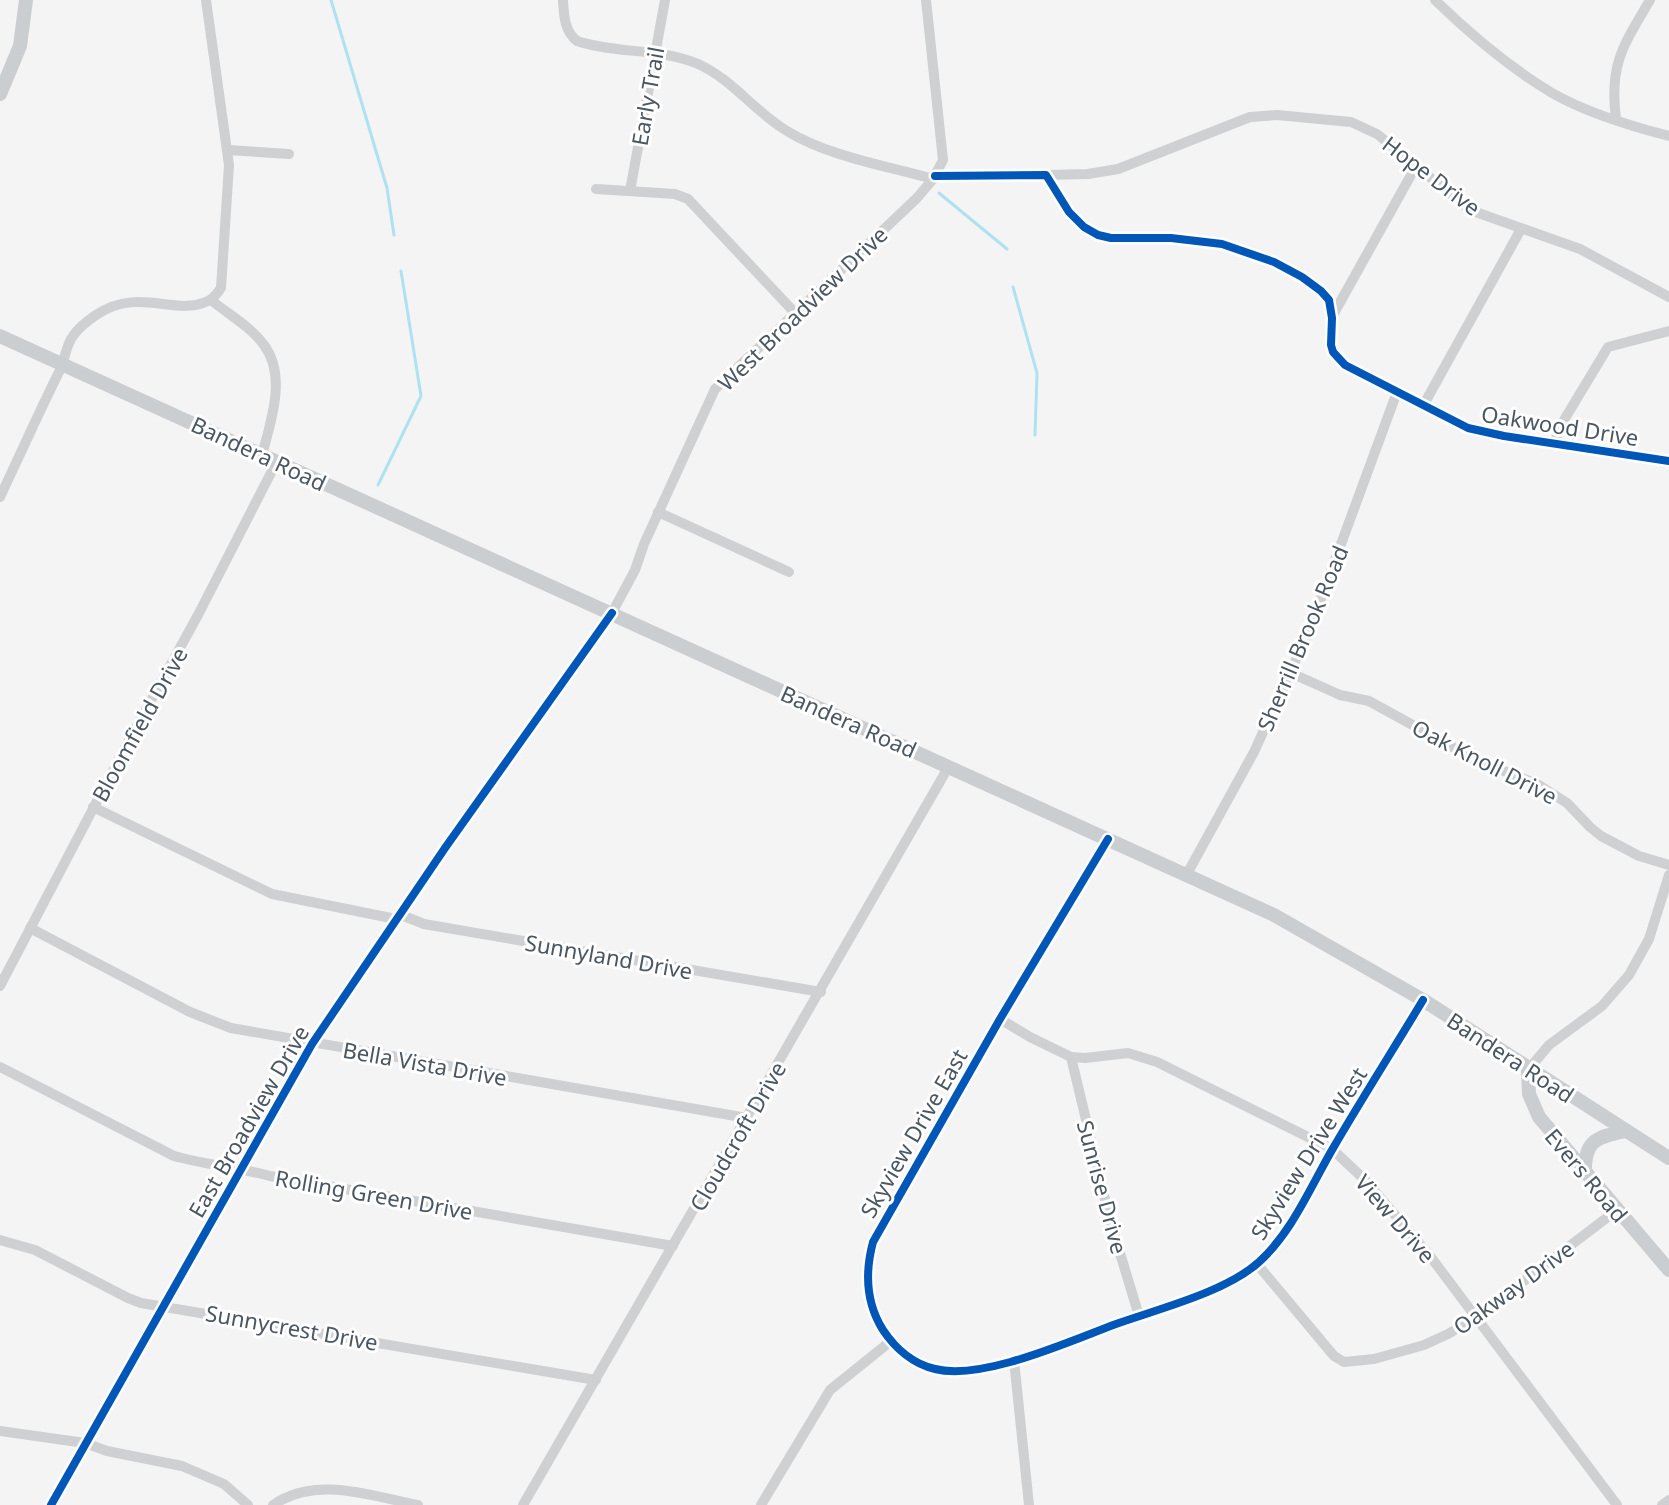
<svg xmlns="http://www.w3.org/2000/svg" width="1669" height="1505" font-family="'Noto Sans',sans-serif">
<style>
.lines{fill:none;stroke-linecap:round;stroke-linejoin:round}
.stream{stroke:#aee2f0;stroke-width:3}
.minor{stroke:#ced0d2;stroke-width:10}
.major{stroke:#caced1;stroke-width:14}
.cycleway-casing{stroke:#fff;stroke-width:13}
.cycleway{stroke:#0057b8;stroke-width:8}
.labels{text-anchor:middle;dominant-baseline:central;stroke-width:6;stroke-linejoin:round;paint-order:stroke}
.street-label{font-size:22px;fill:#4a5661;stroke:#fff}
</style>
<rect width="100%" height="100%" fill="#f4f4f4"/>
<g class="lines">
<g class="stream">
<path d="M331,0L387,188L394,235"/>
<path d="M939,193L1007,249"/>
<path d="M1013,287L1037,373L1035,435"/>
<path d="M378,485L421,396L401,271"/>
</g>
<g class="minor">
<path d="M563,0C564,15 564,31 577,41C616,54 662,48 698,64C732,79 755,112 787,131C827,156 887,166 933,179"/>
<path d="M1435,0C1469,33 1512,69 1552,93C1587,113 1630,126 1669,136"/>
<path d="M1616,119C1609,64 1623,46 1650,0"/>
<path d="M228,150L289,154"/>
<path d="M1046,175L1088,174L1118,169L1250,117L1277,115L1351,122L1377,134L1470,210L1580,249L1669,297"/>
<path d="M935,176L1046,175L1069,212L1084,227L1098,235L1111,238H1171L1222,244L1274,262L1302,277L1321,291L1329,300L1332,318L1331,345L1333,352L1345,365L1468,428L1504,436L1669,461"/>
<path d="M596,189L675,194L688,199L796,314"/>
<path d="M630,191L665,0"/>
<path d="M211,300C228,314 251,327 264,345C287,376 271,421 262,455"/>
<path d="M1333,315L1416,166"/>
<path d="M1423,406L1521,229"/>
<path d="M1554,444L1561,425L1608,347L1669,331"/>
<path d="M0,497C20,455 39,412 60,370C65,359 66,345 73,336C79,327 87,321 96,315C139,286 174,317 208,301C214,299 217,293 221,288L229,165L206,0"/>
<path d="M658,512L789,572"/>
<path d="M1291,673L1340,695L1369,701L1476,760L1537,784L1567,803L1590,827L1601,836L1639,856L1669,865"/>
<path d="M93,807L272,894L396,919"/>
<path d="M1108,839L1000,1019L873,1242C865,1272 866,1303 883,1330C895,1348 913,1364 935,1369C982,1381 1070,1341 1116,1324C1158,1309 1226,1292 1259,1262C1292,1232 1310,1188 1332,1150C1361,1100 1393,1050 1423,1000"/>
<path d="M1187,874L1254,752L1309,631L1397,392"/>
<path d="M399,914L424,924L821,992"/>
<path d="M30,928L190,1012L231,1028L747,1118"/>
<path d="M0,986L127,744L198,615L277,461"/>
<path d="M1000,1019L1030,1037L1071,1057L1085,1058L1128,1053L1157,1062L1332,1149L1366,1181L1430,1256L1617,1505"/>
<path d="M1071,1057L1110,1220L1139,1316"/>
<path d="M0,1067L174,1156C206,1165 238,1167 270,1176L673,1246"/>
<path d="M1528,1070L1549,1045L1602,1006L1629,975L1649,939L1669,875"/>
<path d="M0,1240L35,1250L128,1298L141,1303L596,1380"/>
<path d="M1257,1264L1334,1356L1344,1362L1374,1359L1424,1345L1448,1334L1475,1318L1617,1210"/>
<path d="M1014,1360L1029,1505"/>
<path d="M0,1431L85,1443L107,1451L182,1466L224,1484L248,1505"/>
<path d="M51,1505L312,1044L445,848L612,613L635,570L644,544L715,389L917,198L933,179L943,160L926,0"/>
<path d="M273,1505C316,1475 371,1496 418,1505"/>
<path d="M523,1505L949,766"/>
<path d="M761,1505L830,1390L891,1341"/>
<path d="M1662,1505L1669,1500"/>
</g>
<g class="major">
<path d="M0,94L20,46L26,0"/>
<path d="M0,336L1274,915L1423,1000L1669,1158"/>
<path d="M1528,1070L1529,1094L1539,1117L1669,1270"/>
<path d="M1585,1173C1584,1140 1597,1137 1626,1131"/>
</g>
<g class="cycleway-casing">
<g id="cycleway">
<path d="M935,176L1046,175L1069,212L1084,227L1098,235L1111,238H1171L1222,244L1274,262L1302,277L1321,291L1329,300L1332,318L1331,345L1333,352L1345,365L1468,428L1504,436L1669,461"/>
<path d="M1108,839L1000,1019L873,1242C865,1272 866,1303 883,1330C895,1348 913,1364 935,1369C982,1381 1070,1341 1116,1324C1158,1309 1226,1292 1259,1262C1292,1232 1310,1188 1332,1150C1361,1100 1393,1050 1423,1000"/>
<path d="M51,1505L312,1044L445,848L612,613"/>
</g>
</g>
<use href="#cycleway" class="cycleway"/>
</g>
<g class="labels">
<g class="street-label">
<text transform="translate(647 96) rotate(-80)">Early Trail</text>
<text transform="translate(1432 175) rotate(37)">Hope Drive</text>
<text transform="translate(802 308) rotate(-44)">West Broadview Drive</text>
<text transform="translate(1560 425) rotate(9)">Oakwood Drive</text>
<text transform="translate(259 453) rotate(25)">Bandera Road</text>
<text transform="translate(1302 638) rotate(-67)">Sherrill Brook Road</text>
<text transform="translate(849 721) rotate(24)">Bandera Road</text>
<text transform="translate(139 724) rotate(-61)">Bloomfield Drive</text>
<text transform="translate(1485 761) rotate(27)">Oak Knoll Drive</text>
<text transform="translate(609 956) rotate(10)">Sunnyland Drive</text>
<text transform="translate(1511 1057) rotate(33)">Bandera Road</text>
<text transform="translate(425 1063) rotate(10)">Bella Vista Drive</text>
<text transform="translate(248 1121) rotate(-60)">East Broadview Drive</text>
<text transform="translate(913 1133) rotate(-60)">Skyview Drive East</text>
<text transform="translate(737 1136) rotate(-60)">Cloudcroft Drive</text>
<text transform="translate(1308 1153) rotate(-58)">Skyview Drive West</text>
<text transform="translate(1587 1175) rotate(50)">Evers Road</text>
<text transform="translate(1103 1187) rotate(75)">Sunrise Drive</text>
<text transform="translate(374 1194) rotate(10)">Rolling Green Drive</text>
<text transform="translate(1396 1218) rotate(49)">View Drive</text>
<text transform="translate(1513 1287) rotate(-36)">Oakway Drive</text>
<text transform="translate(292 1327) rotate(10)">Sunnycrest Drive</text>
</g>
</g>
</svg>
